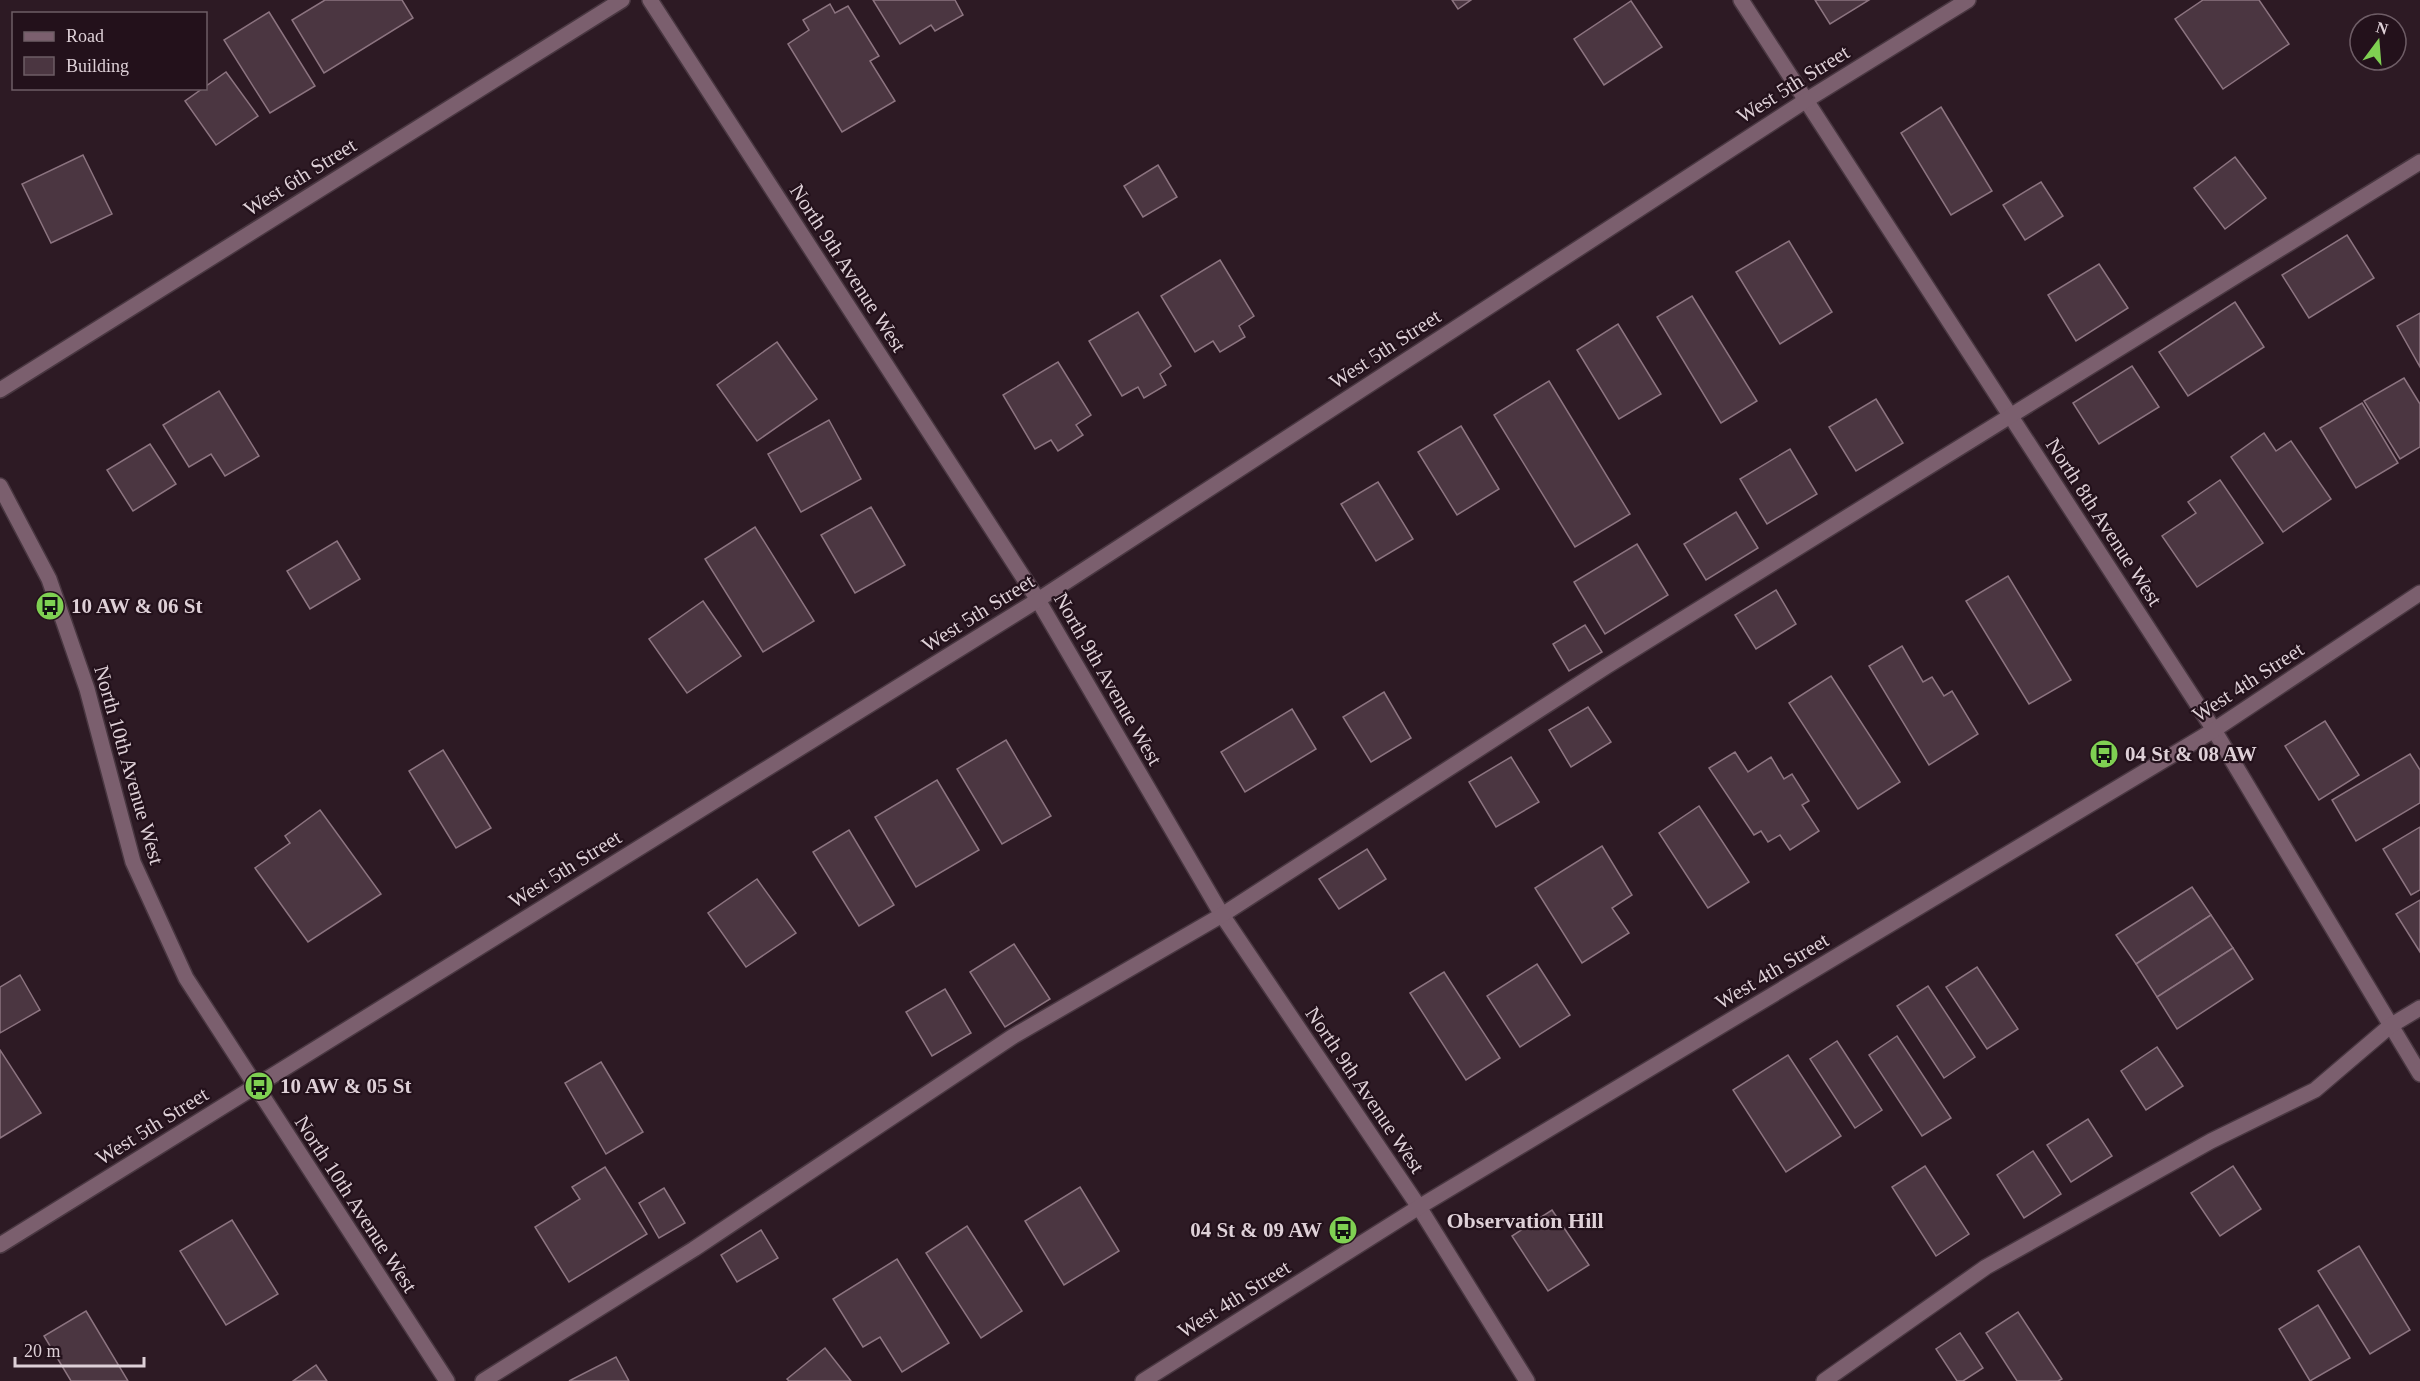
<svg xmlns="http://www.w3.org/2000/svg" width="2420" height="1381" font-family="'Times New Roman',serif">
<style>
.building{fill:#4b3641;stroke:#8c7480;stroke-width:1.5}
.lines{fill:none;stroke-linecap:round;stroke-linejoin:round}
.minor-casing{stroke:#493741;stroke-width:18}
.minor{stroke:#7b5f6e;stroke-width:15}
.labels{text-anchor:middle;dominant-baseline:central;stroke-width:4.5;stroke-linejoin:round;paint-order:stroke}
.street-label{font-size:21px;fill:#ded0d7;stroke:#23111b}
.poi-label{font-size:21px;font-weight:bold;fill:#ded0d7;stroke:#23111b;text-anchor:start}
.neighbourhood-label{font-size:22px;font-weight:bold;fill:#ded0d7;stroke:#23111b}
</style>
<rect width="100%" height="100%" fill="#2d1a24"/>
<g class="building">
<path d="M325,0H402L413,18L324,73L292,20Z"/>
<path d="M873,0H955L963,15L935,31L931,25L900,44Z"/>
<path d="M1452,0H1471L1458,9Z"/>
<path d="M1815,0H1869L1830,24Z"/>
<path d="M2203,0H2259L2289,44L2223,89L2175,19Z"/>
<path d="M1631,1L1662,47L1604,85L1574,39Z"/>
<path d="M830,4L835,13L848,6L879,56L870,61L895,101L842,132L788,44L809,30L803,20Z"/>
<path d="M269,12L315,86L270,113L224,40Z"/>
<path d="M226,72L258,116L216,145L185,101Z"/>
<path d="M1941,107L1992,191L1951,215L1901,133Z"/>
<path d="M83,155L112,214L51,243L22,184Z"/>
<path d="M2235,157L2266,198L2225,229L2194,188Z"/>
<path d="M1158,165L1177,197L1143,217L1124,186Z"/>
<path d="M2041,182L2063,216L2025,240L2003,205Z"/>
<path d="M2347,235L2374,278L2309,318L2282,275Z"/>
<path d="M1789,241L1832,312L1780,344L1736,272Z"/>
<path d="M1220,260L1254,316L1239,326L1245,337L1220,352L1213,341L1195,352L1161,296Z"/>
<path d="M2099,264L2128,308L2076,341L2048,295Z"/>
<path d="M1692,296L1757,401L1721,423L1657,317Z"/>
<path d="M2235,302L2264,347L2188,396L2159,352Z"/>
<path d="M1138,312L1171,366L1160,374L1166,385L1144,398L1138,387L1122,396L1089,341Z"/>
<path d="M2420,313V367L2397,326Z"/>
<path d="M1618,324L1661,394L1619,419L1577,350Z"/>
<path d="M777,342L817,399L757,441L717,385Z"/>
<path d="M1058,362L1091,415L1076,425L1083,435L1058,451L1051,440L1035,449L1003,395Z"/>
<path d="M2132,366L2159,407L2099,444L2073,403Z"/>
<path d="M2404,378L2420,404V447L2400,459L2364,401Z"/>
<path d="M1549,381L1630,514L1575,547L1494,415Z"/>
<path d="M219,391L259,456L225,476L211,454L189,467L163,425Z"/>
<path d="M1876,399L1903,443L1856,471L1829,427Z"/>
<path d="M2362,403L2398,463L2356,488L2320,428Z"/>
<path d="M829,420L861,479L801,512L768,454Z"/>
<path d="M1461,426L1499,489L1457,515L1418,452Z"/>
<path d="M2264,433L2276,451L2291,441L2331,499L2283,532L2231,457Z"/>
<path d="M150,444L176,484L133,511L107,470Z"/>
<path d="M1790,449L1817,494L1767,524L1740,479Z"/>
<path d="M2220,480L2263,543L2197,587L2162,536L2196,513L2188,502Z"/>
<path d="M1378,482L1413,539L1376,561L1341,504Z"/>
<path d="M871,507L905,565L855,593L821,535Z"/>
<path d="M1736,512L1758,548L1706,580L1684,544Z"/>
<path d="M755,527L814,621L763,652L705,559Z"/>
<path d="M337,541L360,579L310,609L287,571Z"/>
<path d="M1637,544L1668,595L1605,634L1574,582Z"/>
<path d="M2008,576L2071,680L2029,704L1966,601Z"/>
<path d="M1776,590L1796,624L1756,649L1735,615Z"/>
<path d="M703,601L741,656L687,693L649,639Z"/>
<path d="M1585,625L1602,652L1569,671L1553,644Z"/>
<path d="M1902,646L1923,682L1932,677L1944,696L1952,691L1978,734L1929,765L1869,666Z"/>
<path d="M1831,676L1900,782L1858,809L1789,703Z"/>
<path d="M1384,692L1411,738L1371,762L1343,717Z"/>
<path d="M1588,707L1611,742L1571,767L1549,730Z"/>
<path d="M1292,709L1316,749L1245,792L1221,752Z"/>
<path d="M2325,721L2359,775L2319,800L2285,746Z"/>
<path d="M1006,740L1051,816L1002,844L957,769Z"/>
<path d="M443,750L491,828L456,848L409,771Z"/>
<path d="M1735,752L1748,772L1771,757L1784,779L1792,774L1809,801L1802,805L1819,831L1790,850L1780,835L1768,842L1761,831L1754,835L1709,768Z"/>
<path d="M2410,754L2420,770V803L2356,841L2332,800Z"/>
<path d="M1511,757L1539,802L1496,827L1469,782Z"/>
<path d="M937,780L979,850L916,887L875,817Z"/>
<path d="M1699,806L1749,882L1708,908L1659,833Z"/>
<path d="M320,810L381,894L308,942L255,868L290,843L285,836Z"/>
<path d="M2420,827V890L2411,895L2383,849Z"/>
<path d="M849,830L894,905L859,926L813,852Z"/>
<path d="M1602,846L1632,895L1612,908L1629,933L1582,963L1535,888Z"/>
<path d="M1367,849L1386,879L1339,909L1319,879Z"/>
<path d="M757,879L796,933L746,967L708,913Z"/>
<path d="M2192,887L2211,915L2136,964L2116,935Z"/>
<path d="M2420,900V952L2396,914Z"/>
<path d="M2211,915L2233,948L2157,997L2136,964Z"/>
<path d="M1014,944L1050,999L1005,1027L970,972Z"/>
<path d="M2233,948L2253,979L2177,1029L2157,997Z"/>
<path d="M1537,964L1570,1015L1520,1047L1487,996Z"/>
<path d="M1977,967L2018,1029L1987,1049L1946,987Z"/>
<path d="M1444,972L1500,1058L1466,1080L1410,993Z"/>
<path d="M20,975L40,1010L0,1033V987Z"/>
<path d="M1928,986L1975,1057L1944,1078L1897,1006Z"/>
<path d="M945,989L971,1033L932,1056L906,1012Z"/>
<path d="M1897,1036L1951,1118L1922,1136L1869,1055Z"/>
<path d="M1837,1041L1882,1110L1855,1128L1810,1059Z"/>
<path d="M2157,1047L2183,1086L2146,1110L2121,1071Z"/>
<path d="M0,1050L41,1113L0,1138Z"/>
<path d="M1788,1055L1841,1136L1786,1172L1733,1090Z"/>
<path d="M601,1062L643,1132L606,1154L565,1083Z"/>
<path d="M2088,1119L2112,1156L2071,1182L2047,1145Z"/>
<path d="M2033,1151L2061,1194L2024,1218L1997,1175Z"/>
<path d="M1925,1166L1969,1234L1936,1256L1892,1187Z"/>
<path d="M2233,1166L2261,1209L2220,1236L2191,1193Z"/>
<path d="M605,1167L647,1234L569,1282L535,1227L580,1199L572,1187Z"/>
<path d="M1080,1187L1119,1251L1064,1285L1025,1221Z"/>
<path d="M664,1188L685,1223L659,1238L639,1203Z"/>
<path d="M1552,1210L1589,1265L1548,1291L1512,1236Z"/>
<path d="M232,1220L278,1294L226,1325L180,1251Z"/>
<path d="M967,1226L1022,1311L981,1338L926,1253Z"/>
<path d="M761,1230L778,1258L737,1282L721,1255Z"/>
<path d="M2359,1246L2410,1330L2370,1354L2318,1271Z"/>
<path d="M897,1259L949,1343L902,1372L880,1337L863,1347L833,1299Z"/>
<path d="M2318,1305L2350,1358L2310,1381L2279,1329Z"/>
<path d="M86,1311L128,1381H71L44,1336Z"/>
<path d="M2018,1312L2062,1379L2058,1381H2017L1986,1333Z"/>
<path d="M1960,1333L1983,1368L1963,1381H1957L1936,1349Z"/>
<path d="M825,1348L851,1381H789L787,1379Z"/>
<path d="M616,1357L629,1381H569Z"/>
<path d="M316,1365L327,1381H293Z"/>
</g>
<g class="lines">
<g class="minor-casing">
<g id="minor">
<path d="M650,0L1038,600L1222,915L1419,1207L1527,1381"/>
<path d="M1741,0L2214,730L2420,1074"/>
<path d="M0,390L622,0"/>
<path d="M0,486L49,579L87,689L133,862L186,978L447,1381"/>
<path d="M0,1245L1038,600L1805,101L1968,0"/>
<path d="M483,1381L694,1249L1012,1037L1222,915L1607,666L2420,162"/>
<path d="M1143,1381L1419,1207L2214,730L2420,593"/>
<path d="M1824,1381L1986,1267L2211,1141L2315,1090L2390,1026L2420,1008"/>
</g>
</g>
<use href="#minor" class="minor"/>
</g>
<defs>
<g id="bus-disc" transform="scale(1.5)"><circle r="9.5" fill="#7fd052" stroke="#23111b"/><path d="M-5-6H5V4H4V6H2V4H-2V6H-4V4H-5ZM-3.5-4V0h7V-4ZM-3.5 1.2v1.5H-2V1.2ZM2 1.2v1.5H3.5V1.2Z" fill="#111"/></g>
</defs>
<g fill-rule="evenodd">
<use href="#bus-disc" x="50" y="606"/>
<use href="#bus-disc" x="2104" y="754"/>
<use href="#bus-disc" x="259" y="1086"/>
<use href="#bus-disc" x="1343" y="1230"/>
</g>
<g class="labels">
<g class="street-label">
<text transform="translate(1793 84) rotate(-32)">West 5th Street</text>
<text transform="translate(300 177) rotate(-32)">West 6th Street</text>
<text transform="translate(848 268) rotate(57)">North 9th Avenue West</text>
<text transform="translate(1385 349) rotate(-33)">West 5th Street</text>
<text transform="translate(2104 522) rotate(57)">North 8th Avenue West</text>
<text transform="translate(978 613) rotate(-32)">West 5th Street</text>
<text transform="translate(1108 679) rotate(60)">North 9th Avenue West</text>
<text transform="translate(2248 682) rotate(-33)">West 4th Street</text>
<text transform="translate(129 765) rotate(74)">North 10th Avenue West</text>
<text transform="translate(565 869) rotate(-32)">West 5th Street</text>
<text transform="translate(1772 971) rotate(-31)">West 4th Street</text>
<text transform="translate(1365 1090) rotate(56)">North 9th Avenue West</text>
<text transform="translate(152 1126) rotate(-32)">West 5th Street</text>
<text transform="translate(356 1204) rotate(57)">North 10th Avenue West</text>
<text transform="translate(1234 1299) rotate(-32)">West 4th Street</text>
</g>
<g class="poi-label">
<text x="71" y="606">10 AW &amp; 06 St</text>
<text x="2125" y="754">04 St &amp; 08 AW</text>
<text x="280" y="1086">10 AW &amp; 05 St</text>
<text x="1322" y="1230" text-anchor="end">04 St &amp; 09 AW</text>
</g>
<g class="neighbourhood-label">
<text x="1525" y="1220">Observation Hill</text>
</g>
</g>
<rect x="12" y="12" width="195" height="78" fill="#23111b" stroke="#6e5d66" stroke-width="1.5"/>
<rect x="24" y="32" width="30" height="9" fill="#7b5f6e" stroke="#6e5d66" stroke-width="1.5"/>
<text x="66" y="42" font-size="18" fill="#ded0d7">Road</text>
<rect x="24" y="57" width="30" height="18" fill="#4b3641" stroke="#6e5d66" stroke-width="1.5"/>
<text x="66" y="72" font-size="18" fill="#ded0d7">Building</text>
<g transform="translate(2378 42) rotate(16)"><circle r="28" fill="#23111b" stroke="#6e5d66" stroke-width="1.5"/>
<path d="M0-4.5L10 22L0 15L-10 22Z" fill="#7fd052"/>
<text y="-9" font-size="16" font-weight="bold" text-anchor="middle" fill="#ded0d7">N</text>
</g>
<path d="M15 1357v9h129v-9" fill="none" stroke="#ded0d7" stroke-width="3"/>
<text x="24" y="1357" font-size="18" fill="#ded0d7" stroke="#23111b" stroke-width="4.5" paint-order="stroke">20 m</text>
</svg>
